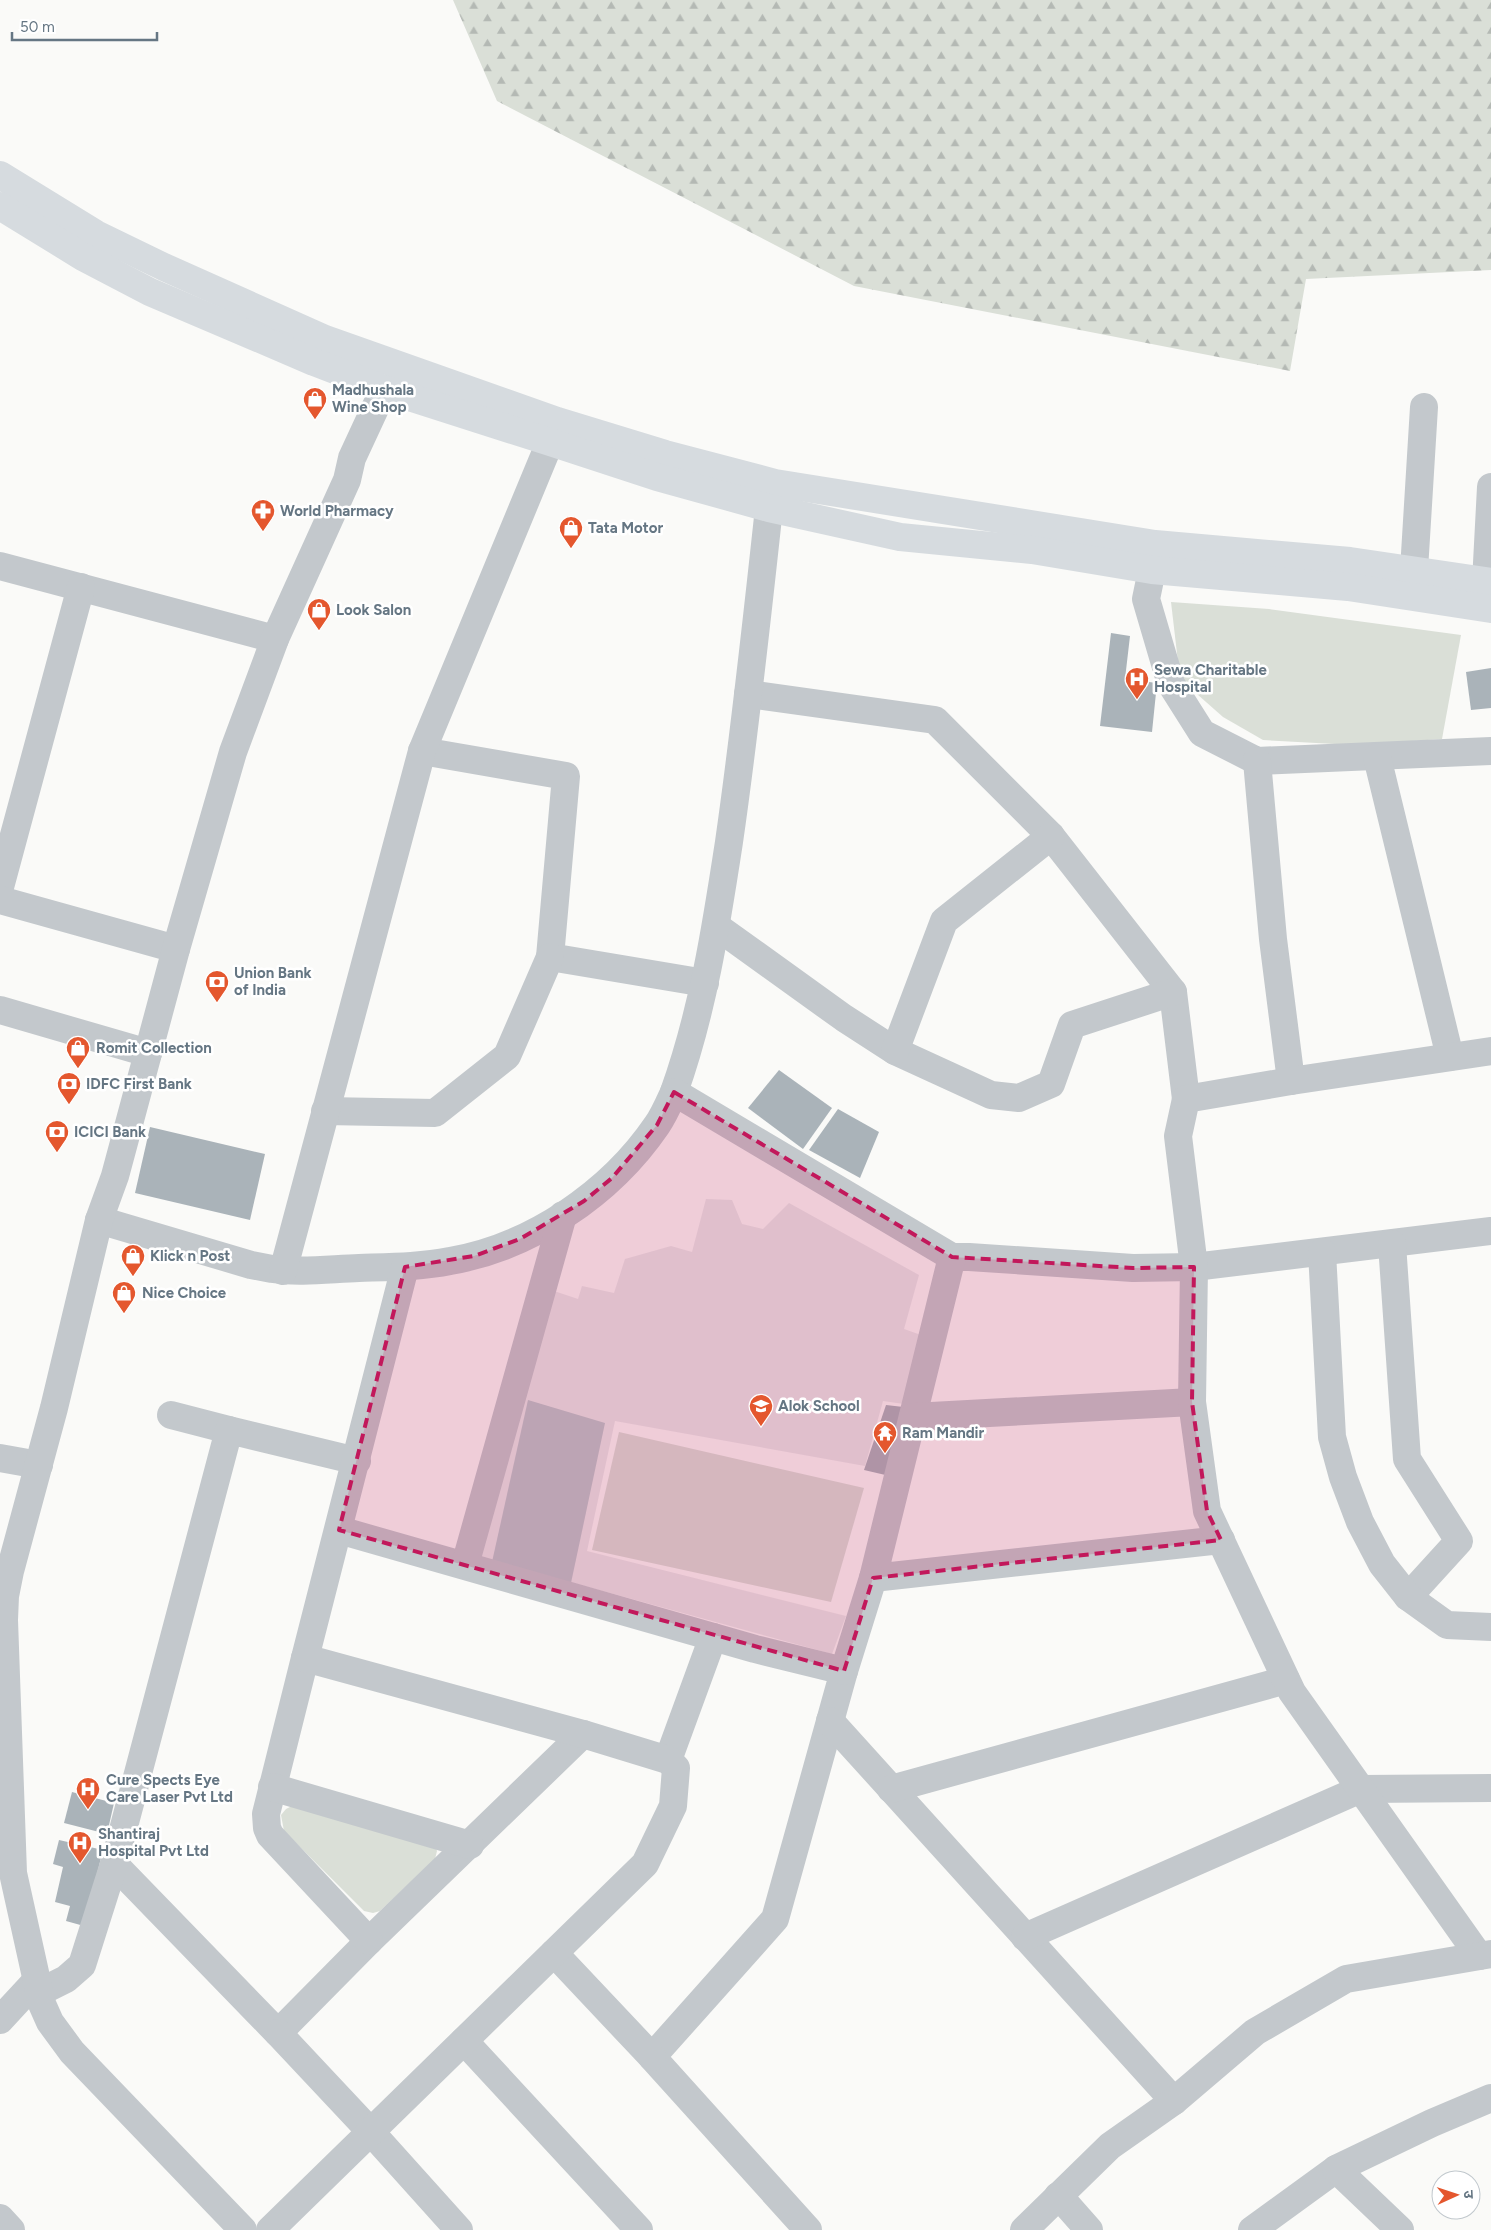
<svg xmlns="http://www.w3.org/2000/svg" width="1491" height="2230" font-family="Figtree,'Noto Sans Devanagari',sans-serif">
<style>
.built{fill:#e8e9e9}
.forest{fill:url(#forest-firs)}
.green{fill:#dadfd7}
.water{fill:#bbc7cb}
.building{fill:#aab3b9}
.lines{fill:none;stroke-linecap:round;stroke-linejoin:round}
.minor{stroke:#c3c8cc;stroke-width:28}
.major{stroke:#d6dbdf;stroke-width:28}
.marked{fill:#c2185b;fill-opacity:0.2;stroke:#c2185b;stroke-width:4;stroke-dasharray:10 6;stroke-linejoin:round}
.labels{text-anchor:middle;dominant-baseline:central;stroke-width:5;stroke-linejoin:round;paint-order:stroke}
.poi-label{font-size:15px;font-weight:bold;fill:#657683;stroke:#fff;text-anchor:start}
</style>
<defs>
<pattern id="forest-firs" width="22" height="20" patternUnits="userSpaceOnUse" patternTransform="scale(1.25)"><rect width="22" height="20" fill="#dadfd7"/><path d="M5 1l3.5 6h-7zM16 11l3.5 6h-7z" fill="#b4b9b4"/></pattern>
</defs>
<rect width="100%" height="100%" fill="#fafaf8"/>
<path class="built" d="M706,1199L732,1200L742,1224L763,1229L789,1203L919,1275L904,1329L921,1335L904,1404L883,1401L865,1466L615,1421L587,1551L846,1616L832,1654L475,1556L554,1291L578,1299L582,1286L614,1293L625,1259L671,1246L692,1252Z"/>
<path class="forest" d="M453,0H1491V270L1306,279L1290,371L854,286L497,101Z"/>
<g class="green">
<path d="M1171,602L1269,609L1461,635L1442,739L1353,745L1263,740L1223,717L1180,679Z"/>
<path d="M619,1432L864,1488L831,1602L592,1550Z"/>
<path d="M292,1806L435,1846L437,1851L435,1859L380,1911L373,1913L364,1911L284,1831L281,1815L286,1809Z"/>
</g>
<path class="water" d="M528,1400L605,1423L571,1583L492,1562Z"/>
<g class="building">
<path d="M1111,633L1130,636L1125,679L1157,683L1152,732L1100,726Z"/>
<path d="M1491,668V708L1471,710L1466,672Z"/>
<path d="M779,1070L832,1108L803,1149L748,1108Z"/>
<path d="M838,1109L879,1132L860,1178L809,1150Z"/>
<path d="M150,1127L265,1154L250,1220L135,1193Z"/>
<path d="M886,1405L912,1408L894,1477L864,1470Z"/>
<path d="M72,1792L114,1803L107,1834L64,1823Z"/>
<path d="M59,1840L103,1850L84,1926L66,1921L70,1906L55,1902L63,1867L53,1864Z"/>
</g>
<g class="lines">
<g class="minor">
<path d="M0,566L275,639"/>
<path d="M1152,570L1146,599L1171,684L1202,733L1257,761L1491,751"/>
<path d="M1414,570L1424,407"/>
<path d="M1486,582L1491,487"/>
<path d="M748,694L935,720L1051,836L1173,992L1186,1099"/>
<path d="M422,751L566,776L550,957L705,983"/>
<path d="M1377,757L1450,1057"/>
<path d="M1257,761L1273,939L1291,1081"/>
<path d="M0,887L81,587"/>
<path d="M0,900L176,949"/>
<path d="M716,926L844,1018L895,1051L991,1095L1019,1098L1051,1084L1072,1025L1173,992"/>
<path d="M0,1010L148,1053"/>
<path d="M895,1051L944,921L1051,836"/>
<path d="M674,1092C703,1011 716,927 729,842C745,731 757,619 769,508"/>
<path d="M325,1111L435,1113L507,1056L550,957"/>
<path d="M99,1220L251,1265L272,1269C300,1273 330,1269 359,1268C389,1267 420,1267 450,1261C531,1247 610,1194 657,1125C664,1115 669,1103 674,1092L952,1257H969L1133,1268L1194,1267L1491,1231"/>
<path d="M1392,1244L1407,1459L1459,1541L1408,1597"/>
<path d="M1322,1252L1332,1437L1343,1477L1360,1522L1382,1564L1408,1597L1447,1625L1491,1627"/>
<path d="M952,1257L873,1578L1221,1540"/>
<path d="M283,1271L422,751L550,442"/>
<path d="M171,1415L229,1430"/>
<path d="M913,1417L1192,1402"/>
<path d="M0,1458L39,1465"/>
<path d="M357,1461L229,1430L114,1864L278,2033L369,1941L583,1734"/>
<path d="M339,1530L755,1649L844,1671L775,1919L652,2057L808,2230"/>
<path d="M465,1565L563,1215"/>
<path d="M305,1658L266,1814L267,1828L270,1835L369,1941"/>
<path d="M844,1671L873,1578"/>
<path d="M830,1721L1174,2101"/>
<path d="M668,1760L713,1637"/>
<path d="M272,1787L470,1845"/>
<path d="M891,1789L1286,1680"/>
<path d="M1025,1937L1361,1789L1491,1788"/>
<path d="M554,1953L652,2057"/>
<path d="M1479,1956L1292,1692L1207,1511L1192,1402L1194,1267L1178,1136L1186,1099L1291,1081L1491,1051"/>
<path d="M38,1993L66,1979L82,1965L114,1864"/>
<path d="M0,2020L36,1981"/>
<path d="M278,2033L370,2131L459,2230"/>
<path d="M464,2041L639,2230"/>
<path d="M1058,2196H1059L1089,2230"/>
<path d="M0,2218L11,2230"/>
<path d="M243,2230L72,2052L50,2022L42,2004L13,1873L4,1620L5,1596L10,1571L54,1408L99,1220L115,1176L176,949L233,752L275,639L347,480L352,458L384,389"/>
<path d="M270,2230L645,1864L673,1806L676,1768L668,1760L583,1734L305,1658L405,1267"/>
<path d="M1024,2230L1110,2146L1174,2101L1255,2032L1346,1979L1491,1954"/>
<path d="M1252,2230L1336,2169"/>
<path d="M1400,2230L1336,2169L1432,2123L1491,2098"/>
</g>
<g class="major">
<path d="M0,175L96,234L164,267L325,339L557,421L665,454L775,483L1155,544L1350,561L1491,582"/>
<path d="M0,206L83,257L150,292L314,362L384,389L550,442L657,477L769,508L900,537L1032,550L1152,570L1348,587L1491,609"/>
</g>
</g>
<path class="marked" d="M674,1092L952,1257L1133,1268L1194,1267L1192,1402L1207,1511L1221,1540L873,1578L844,1671L339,1530L405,1267L474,1256L520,1239L584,1201L612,1178L657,1125Z"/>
<defs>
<g id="shop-pin" transform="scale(1.25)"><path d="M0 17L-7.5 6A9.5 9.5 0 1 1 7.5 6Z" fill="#e4572e" stroke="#fff"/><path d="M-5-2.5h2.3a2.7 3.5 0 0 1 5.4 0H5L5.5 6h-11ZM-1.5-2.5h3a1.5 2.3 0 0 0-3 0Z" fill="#fff"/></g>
<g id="pharmacy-pin" transform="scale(1.25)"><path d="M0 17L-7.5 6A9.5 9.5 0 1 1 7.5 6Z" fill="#e4572e" stroke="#fff"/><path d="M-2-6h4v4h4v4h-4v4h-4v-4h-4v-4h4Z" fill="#fff"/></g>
<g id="hospital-pin" transform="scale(1.25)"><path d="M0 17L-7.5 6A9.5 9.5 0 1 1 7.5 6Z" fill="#e4572e" stroke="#fff"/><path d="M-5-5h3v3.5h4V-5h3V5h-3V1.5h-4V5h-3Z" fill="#fff"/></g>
<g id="bank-pin" transform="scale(1.25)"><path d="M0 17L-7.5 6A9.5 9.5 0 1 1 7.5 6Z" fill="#e4572e" stroke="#fff"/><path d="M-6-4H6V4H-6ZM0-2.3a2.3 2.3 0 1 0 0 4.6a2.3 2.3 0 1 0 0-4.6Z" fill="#fff"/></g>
<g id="school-pin" transform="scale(1.25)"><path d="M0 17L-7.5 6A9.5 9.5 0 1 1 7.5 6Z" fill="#e4572e" stroke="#fff"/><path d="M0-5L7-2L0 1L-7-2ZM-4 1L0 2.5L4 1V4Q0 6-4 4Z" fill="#fff"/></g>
<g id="temple-pin" transform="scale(1.25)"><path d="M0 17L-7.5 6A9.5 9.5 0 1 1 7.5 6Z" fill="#e4572e" stroke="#fff"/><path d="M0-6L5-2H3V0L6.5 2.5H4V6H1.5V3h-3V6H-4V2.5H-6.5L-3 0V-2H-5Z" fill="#fff"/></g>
</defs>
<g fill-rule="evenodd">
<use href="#shop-pin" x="315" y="399"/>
<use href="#pharmacy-pin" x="263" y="511"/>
<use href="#shop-pin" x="571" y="528"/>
<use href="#shop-pin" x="319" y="610"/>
<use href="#hospital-pin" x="1137" y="679"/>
<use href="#bank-pin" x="217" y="982"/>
<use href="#shop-pin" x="78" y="1048"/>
<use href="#bank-pin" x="69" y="1084"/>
<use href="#bank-pin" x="57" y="1132"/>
<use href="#shop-pin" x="133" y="1256"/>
<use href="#shop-pin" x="124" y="1293"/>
<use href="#school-pin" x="761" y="1406"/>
<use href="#temple-pin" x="885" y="1433"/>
<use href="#hospital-pin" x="88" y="1789"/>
<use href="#hospital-pin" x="80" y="1843"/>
</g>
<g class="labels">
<g class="poi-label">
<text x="332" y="390">Madhushala<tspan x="332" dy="17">Wine Shop</tspan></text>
<text x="280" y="511">World Pharmacy</text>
<text x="588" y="528">Tata Motor</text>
<text x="336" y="610">Look Salon</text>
<text x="1154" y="670">Sewa Charitable<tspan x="1154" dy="17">Hospital</tspan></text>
<text x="234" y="973">Union Bank<tspan x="234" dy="17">of India</tspan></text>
<text x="96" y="1048">Romit Collection</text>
<text x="86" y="1084">IDFC First Bank</text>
<text x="74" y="1132">ICICI Bank</text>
<text x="150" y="1256">Klick n Post</text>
<text x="142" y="1293">Nice Choice</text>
<text x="778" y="1406">Alok School</text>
<text x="902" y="1433">Ram Mandir</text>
<text x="106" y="1780">Cure Spects Eye<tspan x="106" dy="17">Care Laser Pvt Ltd</tspan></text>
<text x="98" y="1834">Shantiraj<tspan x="98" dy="17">Hospital Pvt Ltd</tspan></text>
</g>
</g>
<g transform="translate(1456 2195) rotate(87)"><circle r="24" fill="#ffffff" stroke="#c1c8cd"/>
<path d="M0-4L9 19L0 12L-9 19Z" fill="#e4572e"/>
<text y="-8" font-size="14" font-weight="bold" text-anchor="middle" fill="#657683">उ</text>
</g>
<path d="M12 32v8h145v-8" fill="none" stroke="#657683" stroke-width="2.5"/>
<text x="20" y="32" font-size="15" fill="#657683" stroke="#ffffff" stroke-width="4" paint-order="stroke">50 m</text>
</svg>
